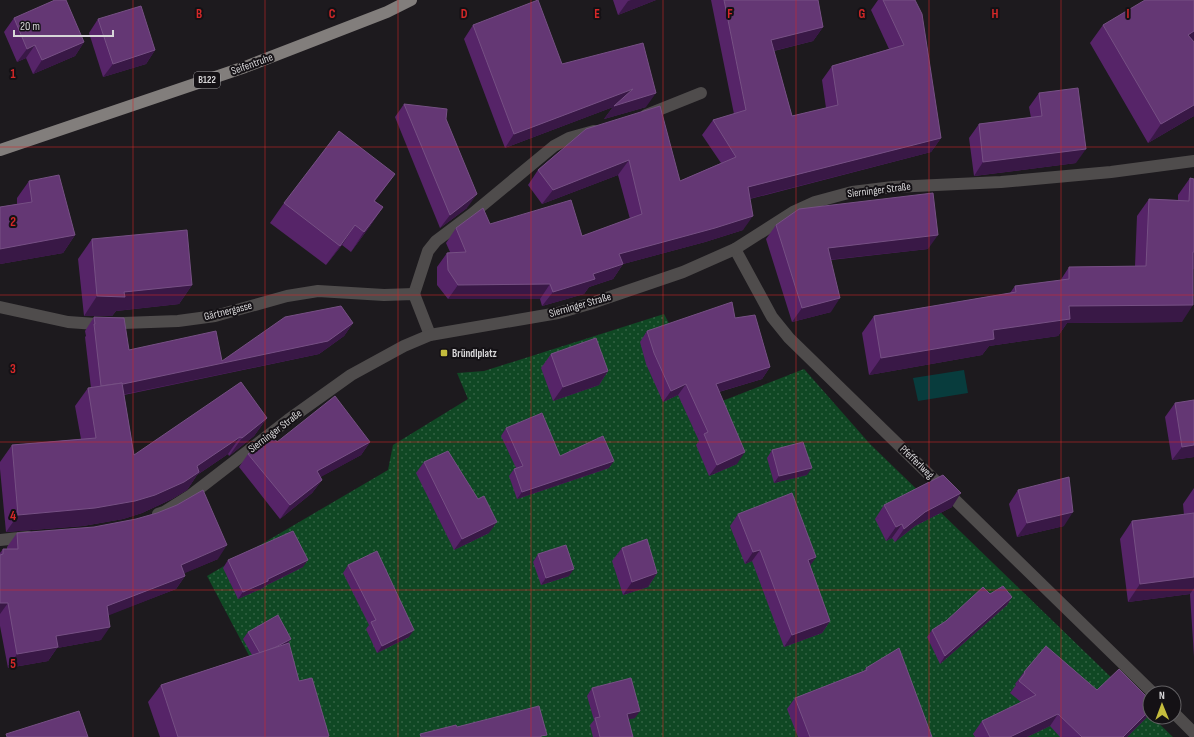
<svg xmlns="http://www.w3.org/2000/svg" width="1194" height="737" font-family="'Sofia Sans Condensed',sans-serif">
<style>
.grass{fill:url(#grass-dots)}
.water{fill:#083c3d}
.lines{fill:none;stroke-linecap:round;stroke-linejoin:round}
.street{stroke:#4f4c4c;stroke-width:12}
.primary{stroke:#827e7c;stroke-width:12}
.wall{fill:#562468}
.shaded-wall{fill:#391846}
.building{fill:#643774;stroke:#765084}
.grid{fill:none;stroke:#d62828;stroke-width:1;stroke-opacity:0.55}
.poi-dot{fill:#c4bc3d;stroke:#141115;stroke-width:1.5}
.labels{text-anchor:middle;dominant-baseline:central;stroke-width:4;stroke-linejoin:round;paint-order:stroke}
.shield{fill:#141115;stroke:#9c9b9e;stroke-width:1}
.shield-label{font-size:10px;font-weight:bold;fill:#d7d6d8}
.street-label{font-size:11px;fill:#d7d6d8;stroke:#141115}
.poi-label{font-size:11px;font-weight:bold;fill:#d7d6d8;stroke:#141115;text-anchor:start}
.grid-label{font-size:13px;text-anchor:middle;font-weight:bold;fill:#d62828;stroke:#141115;stroke-width:4;stroke-linejoin:round;paint-order:stroke}
</style>
<defs>
<pattern id="grass-dots" width="8" height="8" patternUnits="userSpaceOnUse"><rect width="8" height="8" fill="#104824"/><path d="M2 2h.1M6 6h.1" fill="none" stroke="#326243" stroke-width="1.8" stroke-linecap="round"/></pattern>
</defs>
<rect width="100%" height="100%" fill="#1d1a1e"/>
<path class="grass" d="M664,314L712,405L804,369L870,444L1150,715V717H1152L1173,737H282L255,667L207,576L388,470L393,445L468,399L457,373L484,371Z"/>
<path class="water" d="M964,370L968,393L918,401L913,378Z"/>
<g class="lines">
<g class="street">
<path d="M646,115L701,93"/>
<path d="M735,249L772,317L789,338L1153,693"/>
<path d="M414,294L428,251L436,241L472,214L554,146L569,138L594,131"/>
<path d="M0,307L68,322L96,324L178,321L215,316L287,296L318,291L384,295L414,294L430,335"/>
<path d="M158,514L164,512L191,495L288,420L351,375L404,346L430,335L558,313L589,304L683,272L735,249L793,212L815,202L852,192L893,187L1001,182L1111,172L1194,161"/>
<path d="M0,540L28,537"/>
<path d="M1174,713L1194,733"/>
</g>
<path class="primary" d="M0,150L245,67L387,12L411,0"/>
</g>
<g class="wall">
<path d="M613,0H656L618,15Z"/>
<path d="M711,0H818L823,27L813,41L774,51L792,116L826,108L822,80L832,66L889,49L871,10L878,0H915L941,138L931,152L750,199L743,230L705,242L623,264L613,279L589,287L584,294L542,306L540,299H448L437,285V267L447,253L450,252L446,243L456,228L490,224L582,236L630,219L618,175L542,204L528,185L538,170L586,129L680,181L721,163L702,135L713,120L734,114Z"/>
<path d="M1194,0V40L1193,41L1194,116L1148,143L1090,43L1103,25Z"/>
<path d="M14,18L84,42L75,56L33,74L26,58L17,62L4,32Z"/>
<path d="M98,19L155,50L146,64L103,77L89,33Z"/>
<path d="M473,25L562,64L646,107L604,119L613,107L505,148L464,39Z"/>
<path d="M1039,93L1076,163L974,176L969,138L979,124L1031,118L1029,107Z"/>
<path d="M404,104L446,119L467,208L440,228L395,117Z"/>
<path d="M395,174L375,201L383,207L370,226L351,252L342,245L326,265L270,223L284,203Z"/>
<path d="M1190,178L1194,269H1193L1182,322L1067,323L1058,336L989,346L982,355L869,375L862,333L874,316L1010,293L1015,286L1060,281L1069,267L1135,266L1137,216L1149,199L1178,200V195Z"/>
<path d="M29,181L75,235L63,253L0,264V207L17,204V198Z"/>
<path d="M776,225L928,249L831,260V312L792,322L766,239Z"/>
<path d="M92,239L192,285L179,304L116,311L112,316H84L78,259Z"/>
<path d="M94,317L129,350L222,361L353,323L344,336L319,354L124,395L134,455L267,418L254,436L229,456L228,454L197,475L187,490L172,499L142,513L123,519L83,526L6,532L0,469V462L12,445L81,439L75,406L88,388H91L85,337L86,336L85,331Z"/>
<path d="M735,318L770,367L762,379L719,392L737,464L709,476L696,445L699,441L678,395L663,402L646,364L640,342L647,331Z"/>
<path d="M551,354L608,371L599,385L553,401L541,368Z"/>
<path d="M1175,403L1194,457L1172,460L1165,417Z"/>
<path d="M506,428L560,456L609,468L517,499L509,476L514,469L516,468L501,436Z"/>
<path d="M277,442H370L361,455L320,477L322,480L312,493L280,519L239,467L248,454Z"/>
<path d="M772,450L807,475L774,483L767,458Z"/>
<path d="M424,462L489,533L454,550L416,473Z"/>
<path d="M1194,488V657L1190,594L1128,602L1120,539L1132,521L1184,515L1183,504Z"/>
<path d="M1018,490L1064,526L1017,537L1009,504Z"/>
<path d="M884,505L952,507L915,526L895,542L892,538L886,541L875,519Z"/>
<path d="M738,514L816,557L810,565L830,621L822,633L784,647L752,561L745,564L730,526Z"/>
<path d="M17,533L218,559L184,573L185,576L176,589L108,615L101,640L57,648L48,661L8,668L0,626V553L3,549H7V547Z"/>
<path d="M622,548L657,573L648,587L623,595L612,561Z"/>
<path d="M538,554L569,576L541,585L533,562Z"/>
<path d="M228,560L303,567L265,586L263,588L238,599L223,568Z"/>
<path d="M348,565L409,637L377,653L366,629L369,625L343,573Z"/>
<path d="M990,594L1012,597L1007,605L940,664L927,637L932,630Z"/>
<path d="M248,632L291,639L288,643L299,681L328,737H160L148,702L161,685L252,655L243,639Z"/>
<path d="M866,668L932,737H798L787,709L795,698L864,671Z"/>
<path d="M1024,672L1097,690L1150,700V713L1146,718L1127,737H1060L1050,726L1027,737H975L973,734L982,721L1021,702L1010,693L1016,685L1015,684Z"/>
<path d="M592,688L635,718L628,719L633,737H593L590,725L594,720L587,696Z"/>
</g>
<g class="shaded-wall">
<path d="M631,0H656L618,15L628,1Z"/>
<path d="M823,27L813,41L761,54L771,40Z"/>
<path d="M1194,31V40L1175,54L1188,35Z"/>
<path d="M84,42L75,56L33,74L42,60Z"/>
<path d="M35,45L26,58L17,62L27,49Z"/>
<path d="M155,50L146,64L103,77L113,64Z"/>
<path d="M633,89L656,93L646,107L604,119L613,107L505,148L514,134Z"/>
<path d="M1194,105V116L1148,143L1161,124Z"/>
<path d="M941,138L931,152L737,202L748,187Z"/>
<path d="M1086,149L1076,163L974,176L983,162Z"/>
<path d="M629,160L618,175L542,204L553,190Z"/>
<path d="M395,174L381,193L361,220L374,201Z"/>
<path d="M477,194L467,208L440,228L450,215Z"/>
<path d="M383,207L370,226L351,252L364,232Z"/>
<path d="M753,216L743,230L705,242L623,264L613,279L589,287L584,294L542,306L553,292L593,274L619,254Z"/>
<path d="M355,225L342,245L326,265L340,246Z"/>
<path d="M75,235L63,253L0,264V249Z"/>
<path d="M938,235L928,249L818,261L828,248Z"/>
<path d="M1193,252H1194V269H1181Z"/>
<path d="M550,284L540,299H448L458,285Z"/>
<path d="M192,285L179,304L116,311L112,316H84L97,296L124,292Z"/>
<path d="M840,298L831,312L792,322L802,308Z"/>
<path d="M1193,305L1182,322L1067,323L1058,336L989,346L982,355L869,375L881,358L993,330L1069,306Z"/>
<path d="M353,323L344,336L319,354L92,401L102,388L328,341Z"/>
<path d="M770,367L762,379L708,395L716,384Z"/>
<path d="M608,371L599,385L553,401L563,387Z"/>
<path d="M686,384L678,395L663,402L671,391Z"/>
<path d="M267,418L254,436L229,456L242,438Z"/>
<path d="M240,437L228,454L197,475L187,490L172,499L142,513L123,519L83,526L6,532L18,515L197,466Z"/>
<path d="M370,442L361,455L308,484L317,471Z"/>
<path d="M1194,445V457L1172,460L1182,447Z"/>
<path d="M745,452L737,464L709,476L717,465Z"/>
<path d="M614,461L609,468L517,499L522,492Z"/>
<path d="M812,468L807,475L774,483L779,476Z"/>
<path d="M322,480L312,493L280,519L290,505Z"/>
<path d="M961,493L952,507L915,526L895,542L904,529L925,512Z"/>
<path d="M1073,512L1064,526L1017,537L1027,523Z"/>
<path d="M497,522L489,533L454,550L462,539Z"/>
<path d="M902,524L892,538L886,541L896,527Z"/>
<path d="M227,545L218,559L171,579L181,565Z"/>
<path d="M760,550L752,561L745,564L753,552Z"/>
<path d="M816,557L808,569V560Z"/>
<path d="M308,560L303,567L265,586L263,588L238,599L243,592Z"/>
<path d="M574,569L569,576L541,585L546,578Z"/>
<path d="M657,573L648,587L623,595L632,582Z"/>
<path d="M185,576L176,589L97,620L107,606Z"/>
<path d="M1194,577V588L1190,594L1128,602L1140,584Z"/>
<path d="M1012,597L1007,605L940,664L945,656Z"/>
<path d="M0,603H8L0,614Z"/>
<path d="M830,621L822,633L784,647L792,635Z"/>
<path d="M110,627L101,640L57,648L48,661L8,668L17,654L56,636Z"/>
<path d="M414,630L409,637L377,653L382,646Z"/>
<path d="M291,639L286,646L261,655Z"/>
<path d="M1150,710V713L1146,718L1127,737H1123Z"/>
<path d="M640,711L635,718L622,721L627,714Z"/>
<path d="M1058,714L1050,726L1027,737H1010Z"/>
</g>
<g class="building">
<path d="M55,0H66L84,42L42,60L35,45L27,49L14,18Z"/>
<path d="M538,0L562,64L643,43L656,93L614,106L633,89L514,134L473,25Z"/>
<path d="M724,0H818L823,27L771,40L792,116L838,105L832,66L904,45L883,0H915L922,14L941,138L748,187L753,216L715,228L619,254L623,264L593,274L595,279L553,292L550,284L458,285L448,270L447,253L466,252L456,228L483,208L490,224L571,200L582,236L642,214L629,160L553,190L538,170L586,129L660,106L680,181L736,157L713,120L746,110Z"/>
<path d="M1145,0H1194V31L1188,35L1194,42V105L1161,124L1103,25Z"/>
<path d="M141,6L155,50L113,64L98,19Z"/>
<path d="M1078,88L1086,149L983,162L979,124L1042,116L1039,93Z"/>
<path d="M404,104L447,109L446,119L477,194L450,215Z"/>
<path d="M339,131L395,174L374,201L383,207L364,232L355,225L340,246L284,203Z"/>
<path d="M59,175L75,235L0,249V207L32,202L29,181Z"/>
<path d="M1190,178L1194,179V252H1193V305L1069,306L1070,319L993,330L994,339L881,358L874,316L1016,292L1015,286L1069,279V267L1146,266L1149,199L1189,201Z"/>
<path d="M933,193L938,235L828,248L840,298L802,308L776,225L799,209Z"/>
<path d="M187,230L192,285L124,292L125,297L97,296L92,239Z"/>
<path d="M732,302L735,318L755,315L770,367L716,384L745,452L717,465L704,434L708,432L686,384L671,391L654,353L647,331Z"/>
<path d="M341,306L353,323L328,341L123,384L122,383L101,386L94,324H95L94,317L124,318L129,350L216,331L222,361L285,317Z"/>
<path d="M596,338L608,371L563,387L551,354Z"/>
<path d="M241,382L267,418L242,438L240,437L197,466L199,472L184,482L155,495L135,501L95,508L18,515L12,445L96,438L88,388L122,383L134,455Z"/>
<path d="M335,396L370,442L317,471L322,480L290,505L248,454L272,435L277,442Z"/>
<path d="M1194,400V445L1182,447L1175,403Z"/>
<path d="M542,413L560,456L603,436L614,461L522,492L514,469L523,466L506,428Z"/>
<path d="M803,442L812,468L779,476L772,450Z"/>
<path d="M448,451L478,499L484,496L497,522L462,539L424,462Z"/>
<path d="M943,475L961,493L925,512L904,529L902,524L896,527L884,505Z"/>
<path d="M1069,477L1073,512L1027,523L1018,490Z"/>
<path d="M203,490L227,545L181,565L185,576L107,606L110,627L56,636L58,647L17,654L8,603H0V555L3,554V549H18L17,533L94,527L136,519L157,513L177,505Z"/>
<path d="M792,493L816,557L808,560L830,621L792,635L760,550L753,552L738,514Z"/>
<path d="M1194,513V577L1140,584L1132,521Z"/>
<path d="M293,531L308,560L268,579V581L243,592L228,560Z"/>
<path d="M647,539L657,573L632,582L622,548Z"/>
<path d="M566,545L574,569L546,578L538,554Z"/>
<path d="M377,551L414,630L382,646L371,622L376,620L348,565Z"/>
<path d="M1003,586L1012,597L945,656L932,630L946,621L983,587L990,594Z"/>
<path d="M278,615L291,639L276,647L260,653L248,632Z"/>
<path d="M289,643L299,681L312,678L329,736L327,737H178L161,685Z"/>
<path d="M1046,646L1097,690L1119,669L1150,700V710L1123,737H1082L1058,714L1010,737H990L982,721L1036,695L1019,681L1025,673L1024,672Z"/>
<path d="M899,648L932,737H810L795,698L867,670L866,668Z"/>
<path d="M631,678L640,711L627,714L633,737H600L595,718L600,717L592,688Z"/>
<path d="M539,706L547,735L541,736V737H421L420,734L456,725L457,727Z"/>
<path d="M79,711L88,737H7L6,734Z"/>
</g>
<path class="grid" d="M133,0V737M265,0V737M398,0V737M531,0V737M663,0V737M796,0V737M929,0V737M1061,0V737M0,147H1194M0,295H1194M0,442H1194M0,590H1194"/>
<rect class="poi-dot" x="440" y="349" width="8" height="8" rx="2"/>
<g class="labels">
<rect class="shield" x="194" y="72" width="26" height="16" rx="3"/>
<g class="shield-label">
<text x="207" y="80">B122</text>
</g>
<g class="street-label">
<text transform="translate(252 64) rotate(-20)">Seifentruhe</text>
<text transform="translate(879 190) rotate(-7)">Sierninger Straße</text>
<text transform="translate(580 305) rotate(-16)">Sierninger Straße</text>
<text transform="translate(228 311) rotate(-14)">Gärtnergasse</text>
<text transform="translate(275 431) rotate(-37)">Sierninger Straße</text>
<text transform="translate(917 462) rotate(44)">Pfefferlweg</text>
</g>
<g class="poi-label">
<text x="452" y="353">Bründlplatz</text>
</g>
</g>
<g class="grid-label">
<text x="199" y="18">B</text>
<text x="332" y="18">C</text>
<text x="464" y="18">D</text>
<text x="597" y="18">E</text>
<text x="730" y="18">F</text>
<text x="862" y="18">G</text>
<text x="995" y="18">H</text>
<text x="1128" y="18">I</text>
<text x="13" y="78">1</text>
<text x="13" y="226">2</text>
<text x="13" y="373">3</text>
<text x="13" y="520">4</text>
<text x="13" y="668">5</text>
</g>
<g transform="translate(1162 705) rotate(359)"><circle r="19" fill="#141115" stroke="#626063"/>
<path d="M0-3L7 15L0 10L-7 15Z" fill="#c4bc3d"/>
<text y="-6" font-size="11" font-weight="bold" text-anchor="middle" fill="#d7d6d8">N</text>
</g>
<path d="M14 30v6h99v-6" fill="none" stroke="#d7d6d8" stroke-width="2"/>
<text x="20" y="30" font-size="12" fill="#d7d6d8" stroke="#141115" stroke-width="3" paint-order="stroke">20 m</text>
</svg>
